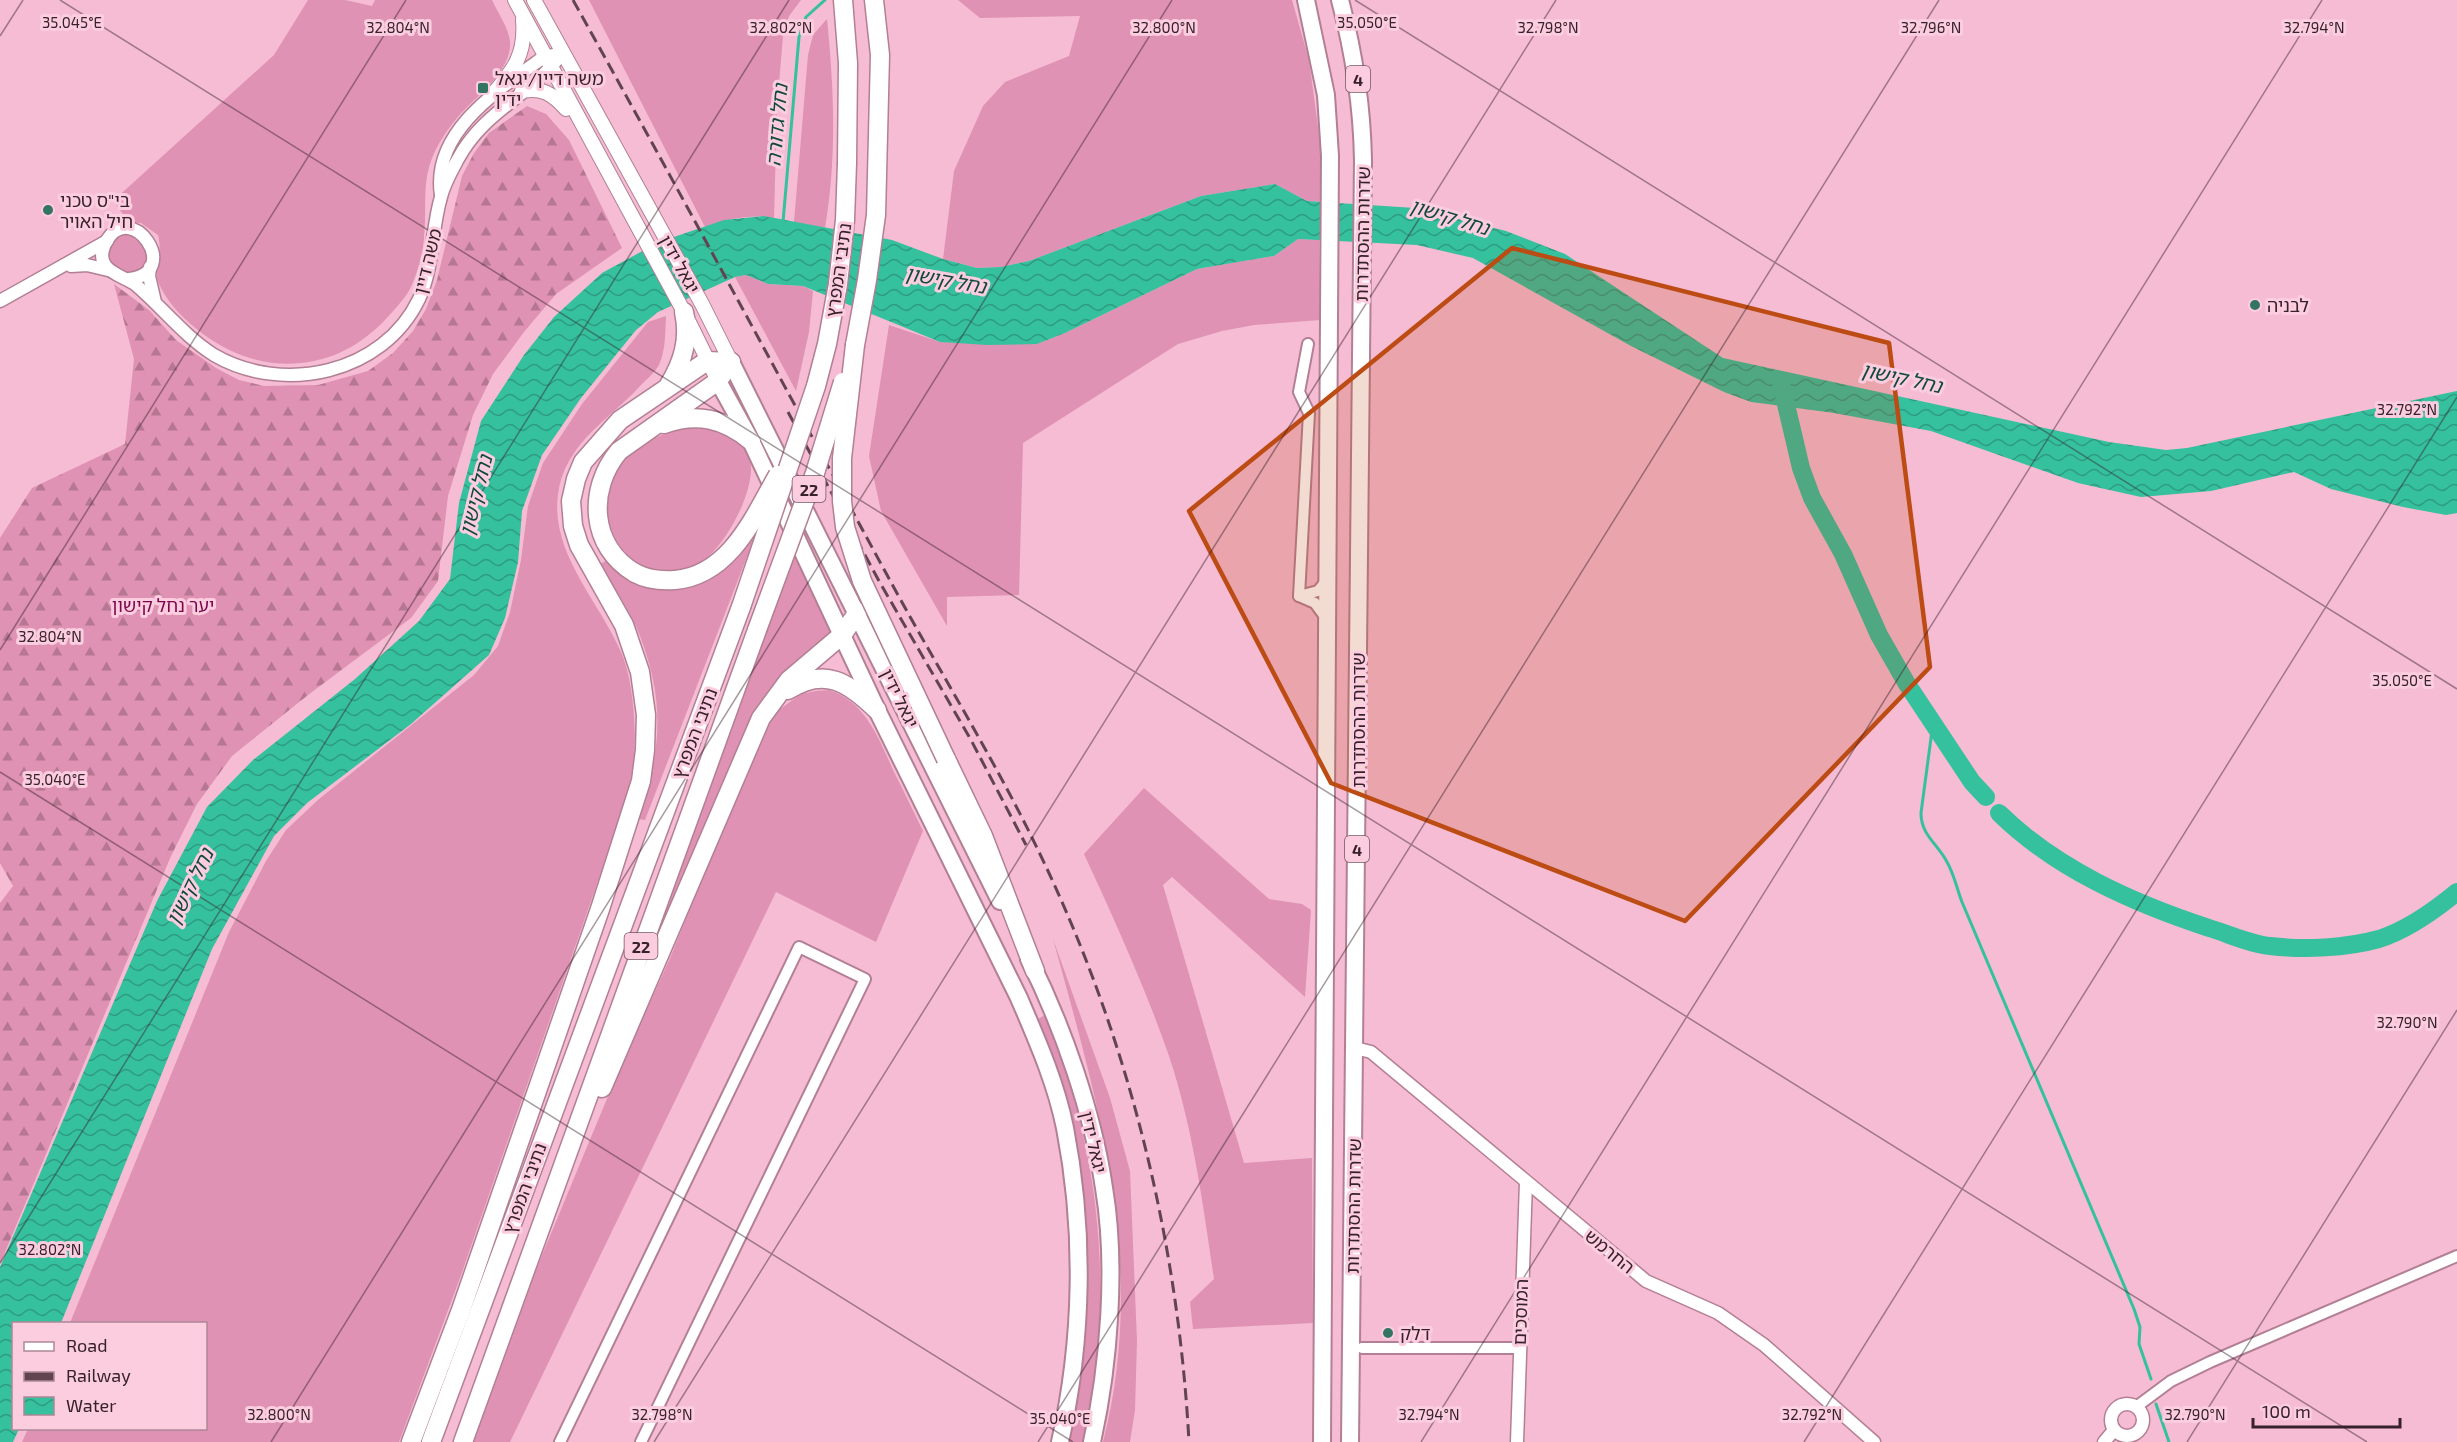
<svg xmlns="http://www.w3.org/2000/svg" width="2457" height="1442" font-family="'Exo 2','Noto Sans Hebrew',sans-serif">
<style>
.grass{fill:#df92b3}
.forest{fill:url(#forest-firs)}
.water{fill:url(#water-waves)}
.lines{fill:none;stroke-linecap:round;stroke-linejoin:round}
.stream{stroke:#35c09e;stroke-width:3}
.river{stroke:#35c09e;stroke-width:18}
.minor-casing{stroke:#b37f94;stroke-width:14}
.tertiary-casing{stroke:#b37f94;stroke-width:15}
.secondary-casing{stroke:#b37f94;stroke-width:16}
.trunk-casing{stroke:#b37f94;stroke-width:20}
.motorway-casing{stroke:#b37f94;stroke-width:21}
.minor{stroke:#fff;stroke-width:10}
.tertiary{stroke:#fff;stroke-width:12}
.secondary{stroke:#fff;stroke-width:14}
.trunk{stroke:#fff;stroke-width:16}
.motorway{stroke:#fff;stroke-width:18}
.rail{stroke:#624450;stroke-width:3;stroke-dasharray:12 6;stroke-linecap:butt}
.motorway-bridge-casing{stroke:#b37f94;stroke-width:21;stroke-linecap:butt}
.motorway-bridge{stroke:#fff;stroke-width:18}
.marked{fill:#bc4b14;fill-opacity:0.2;stroke:#bc4b14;stroke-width:4.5;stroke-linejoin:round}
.ticks{fill:none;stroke:#37212a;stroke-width:1.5;stroke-opacity:0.45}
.poi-dot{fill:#347462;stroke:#fbcddf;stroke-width:2}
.labels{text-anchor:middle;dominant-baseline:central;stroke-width:6;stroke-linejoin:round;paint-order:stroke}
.shield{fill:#fbcddf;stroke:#725560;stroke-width:1.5}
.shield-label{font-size:16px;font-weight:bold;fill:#37212a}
.poi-label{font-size:18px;fill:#37212a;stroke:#fbcddf;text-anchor:start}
.street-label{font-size:18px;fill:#37212a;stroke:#fbcddf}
.park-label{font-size:18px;fill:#7c064c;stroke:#fbcddf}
.water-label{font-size:20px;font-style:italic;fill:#10493b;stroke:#fbcddf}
.ticks-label{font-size:15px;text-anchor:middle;fill:#37212a;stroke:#fbcddf;stroke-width:6;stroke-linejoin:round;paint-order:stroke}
</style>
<defs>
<pattern id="forest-firs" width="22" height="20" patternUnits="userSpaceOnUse" patternTransform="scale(1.5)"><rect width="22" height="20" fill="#df92b3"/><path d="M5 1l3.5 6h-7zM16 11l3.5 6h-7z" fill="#b67792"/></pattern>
<pattern id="water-waves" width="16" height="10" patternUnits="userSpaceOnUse" patternTransform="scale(1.5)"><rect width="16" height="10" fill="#35c09e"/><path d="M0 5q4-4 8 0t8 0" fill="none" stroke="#2e9c81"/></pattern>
</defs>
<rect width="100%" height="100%" fill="#f5bcd3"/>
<g class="grass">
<path d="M308,0H345L372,6L375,0H492C498,13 508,27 510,41C512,73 475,96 457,118C446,131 437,145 431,161C422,185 427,212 424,237C423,255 417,274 410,289C403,301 393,311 384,321C333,374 261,377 203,334C186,321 171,307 161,288C150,268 164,257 158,235L141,223L129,222L113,201L274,55Z"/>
<path d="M589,0H801L789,16L783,36L777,107L774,218C751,214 727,219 705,227Z"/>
<path d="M958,0H1292L1309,60L1320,142L1323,202L1307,201L1275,184L1201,196L1029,261L1001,267L977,268L943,259L954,171L983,106L1005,82L1069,56L1080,16L980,18Z"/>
<path d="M827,19C834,90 837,156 825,228L794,222L808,55L813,35Z"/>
<circle cx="128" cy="254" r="20"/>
<path d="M1298,239L1319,240L1320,320L1254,325L1222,331L1178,344L1023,443L1019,595L947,597V626L881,511L869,456L889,325L940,342L1037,344L1065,333L1197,269L1274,256Z"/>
<path d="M746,275L768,284L803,286L813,291L809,332L796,391L735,277Z"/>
<path d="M666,316C665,333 666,349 659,365C655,372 647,379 641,385C609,420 565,443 558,494C550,553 599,601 621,652C634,681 638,740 632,772C629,791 621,811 616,829L460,1278L399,1442H22L28,1429L206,1428V1324L70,1323L229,932L266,861L286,830L319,799L474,675L498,646L510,612L521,560L528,506L543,463L582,404L648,322Z"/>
<path d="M689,428C746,430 764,452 742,506C733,526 718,552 699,564C687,571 672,572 659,570C608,565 590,504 618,465C633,443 664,433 689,428Z"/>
<path d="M755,536L645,820L638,819C661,752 666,704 640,636C631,611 613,587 600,564L608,560C619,570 631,583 645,587C654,590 664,590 673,589C713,588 731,565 755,536Z"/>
<path d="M793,551L832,636L744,736L660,930L654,929Z"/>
<path d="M829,690C866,702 879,739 894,772C904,791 913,811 923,831L876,942L776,892L510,1442H471L516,1318L611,1089L671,956L743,776L776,712L801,694L816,691Z"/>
<path d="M1144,788L1269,899L1302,904L1311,910L1305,997L1172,877L1163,885L1244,1163L1312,1158L1313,1323L1193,1329L1190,1302L1214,1279C1203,1204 1193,1128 1169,1056C1145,987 1115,921 1084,854Z"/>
<path d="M1053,939L1110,1098L1130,1171L1137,1341L1135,1410L1130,1442H1103C1148,1268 1099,1106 1053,939Z"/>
<path d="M1045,1015C1084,1109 1103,1208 1100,1310C1099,1354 1092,1398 1085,1442H1069C1077,1398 1084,1355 1087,1310C1094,1213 1071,1110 1038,1019Z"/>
</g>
<path class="forest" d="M527,106L546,114L569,140L622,248L556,294L524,332L493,374L473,415L448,496L438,581L411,618L308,695L232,756L197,804L171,856L0,1264V903L13,886L0,863V538L32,488L125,444L134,359L114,284L149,310L176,340L216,368L239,380L264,386L318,385L368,371L393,353L413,331L426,309L437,280L462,176L474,153L489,133Z"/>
<path class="water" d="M1275,184L1307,201L1415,208L1506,231L1565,254L1723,358L2109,442L2166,450L2187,448L2457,391V513L2446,515L2403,507L2331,489L2294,472L2211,491L2141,497L2078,483L1931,431L1834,413L1751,402L1724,392L1631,346L1473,258L1417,245L1298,239L1274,256L1197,269L1065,333L1037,344L988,345L940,342L803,286L768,284L746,275L735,277L658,312L636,330L581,398L542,455L522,511L518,562L505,618L489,655L411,724L307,803L274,836L212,949L61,1323L14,1324V1428L19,1429L13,1442H0V1267L157,901L207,807L253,760L355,679L419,621L450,579L459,503L481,421L524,355L554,317L602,273L659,242L724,220L764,216L892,240L943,259L977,268L1001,267L1029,261L1201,196Z"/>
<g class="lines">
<g class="stream">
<path d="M783,222L799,37L806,17L825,0"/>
<path d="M1933,723L1921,813C1921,835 1937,843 1947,862C1954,874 1957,889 1962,902L2134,1309L2140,1327L2139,1344L2151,1379"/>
<path d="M2156,1404L2169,1442"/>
</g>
<g class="river">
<path d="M1781,383L1801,468L1812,498L1843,554L1879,635L1907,684L1972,782L1986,797"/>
<path d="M1999,813C2056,869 2133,903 2209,928C2229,934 2250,944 2270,946C2305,950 2346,948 2379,939C2408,930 2434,911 2457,892"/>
</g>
<g class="minor-casing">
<g id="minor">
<path d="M1299,596L1309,413L1299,392L1308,344"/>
<path d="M1299,596L1315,603L1326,618"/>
<path d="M1299,596L1318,591L1328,579"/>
<path d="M1362,1348H1519"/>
<path d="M2136,1407L2171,1381L2210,1362L2457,1256"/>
<path d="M560,1442L799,947L865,979L641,1442"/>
</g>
</g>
<g class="tertiary-casing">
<g id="tertiary">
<path d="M441,195C431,132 499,89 544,57L554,55"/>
<path d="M71,266L87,265L108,270"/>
<path d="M150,267L149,276L155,302"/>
<path d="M129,279C184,273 131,197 106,242C91,271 123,275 136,285C163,308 184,336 214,355C283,395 383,374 419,299C434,267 431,230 441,197C444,184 452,170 458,159C485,109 533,95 562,53"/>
<path d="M0,301L107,241"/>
<path d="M1355,1048L1371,1052L1646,1281L1718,1313L1764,1345L1874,1442"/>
<circle cx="2127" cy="1420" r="16"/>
<path d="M1517,1442L1526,1182"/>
<path d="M2104,1442L2114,1430"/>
</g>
</g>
<g class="secondary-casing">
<g id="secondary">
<path d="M515,0L684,312L718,381"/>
<path d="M534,0L702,304L731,362"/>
<path d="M522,91C542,87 553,94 566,109"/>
<path d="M492,95C514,70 526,54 523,20"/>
</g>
</g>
<g class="trunk-casing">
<g id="trunk">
<path d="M1306,0L1326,95L1330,156L1322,1442"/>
<path d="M1340,0C1354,53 1362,105 1363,160L1350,1442"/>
<path d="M731,362L1000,901"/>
<path d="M718,381L751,441L877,710L1019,998C1037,1040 1056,1083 1065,1128C1085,1231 1083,1340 1060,1442"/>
<path d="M1029,959C1063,1027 1093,1113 1104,1188C1117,1265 1109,1366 1092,1442"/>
</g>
</g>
<g class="motorway-casing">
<g id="motorway">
<path d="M843,0L848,63L847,163"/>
<path d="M855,345L867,280L876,215L880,55L874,0"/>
<path d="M669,385C683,362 690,339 684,312"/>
<path d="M664,424C697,412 725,419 751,441"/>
<path d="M635,573C590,547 587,489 619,451L718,381L731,362"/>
<path d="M788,690C825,666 849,683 877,710"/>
<path d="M946,759L983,836L1035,971"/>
<path d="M602,1088L761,718L789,680L842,635L858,612"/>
<path d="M411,1442L461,1310L600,909L641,781L645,750L646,715L640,672L624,625L579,545L573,526L571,501L576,479L583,462L620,420L707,361L731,362"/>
<path d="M431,1442L741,607"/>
<path d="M463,1442L757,630"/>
</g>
</g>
<use href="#minor" class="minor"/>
<use href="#tertiary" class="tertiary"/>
<use href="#secondary" class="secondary"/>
<use href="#trunk" class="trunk"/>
<use href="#motorway" class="motorway"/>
<g class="rail">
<path d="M573,0C679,190 782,382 886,573C936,666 993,756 1039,852C1128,1036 1178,1238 1189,1442"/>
<path d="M788,412L879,581L971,740L1026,845"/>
</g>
<g class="motorway-bridge-casing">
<g id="motorway-bridge">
<path d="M855,345L842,458V501L845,527L862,581L946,759"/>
<path d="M635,573C648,580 661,581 675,580C730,575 754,517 778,475"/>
<path d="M741,607L816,386L827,344L838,284L845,220L847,163"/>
<path d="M757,630L815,473L843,382"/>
</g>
</g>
<use href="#motorway-bridge" class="motorway-bridge"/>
</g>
<path class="marked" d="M1512,248L1889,343L1930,667L1685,921L1331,783L1189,511Z"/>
<path class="ticks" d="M60,0L2367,1442M1355,0L2457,689M0,36L23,0M0,650L406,0M0,772L1073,1442M0,1263L789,0M271,1442L1172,0M654,1442L1556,0M1038,1442L1939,0M1421,1442L2322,0M1804,1442L2457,397M2187,1442L2457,1010"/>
<g class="poi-dot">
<rect x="477" y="82" width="12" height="12" rx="3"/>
<circle cx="48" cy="210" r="6"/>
<circle cx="2255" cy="305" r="6"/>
<circle cx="1388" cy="1333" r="6"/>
</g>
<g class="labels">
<g class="shield">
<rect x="1346" y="66" width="24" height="26" rx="4.5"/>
<rect x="792.5" y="476" width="33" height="26" rx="4.5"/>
<rect x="1345" y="836" width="24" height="26" rx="4.5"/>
<rect x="624.5" y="933" width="33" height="26" rx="4.5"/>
</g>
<g class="shield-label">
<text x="1358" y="79">4</text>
<text x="809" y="489">22</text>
<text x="1357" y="849">4</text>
<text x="641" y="946">22</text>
</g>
<g class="poi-label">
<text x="495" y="78">משה דיין/יגאל<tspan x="495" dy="21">ידין</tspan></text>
<text x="60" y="200">בי"ס טכני<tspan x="60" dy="21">חיל האויר</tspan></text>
<text x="2267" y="305">לבניה</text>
<text x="1400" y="1333">דלק</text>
</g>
<g class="street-label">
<text transform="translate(1362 234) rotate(-89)">שדרות ההסתדרות</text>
<text transform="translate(427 261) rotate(-76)">משה דיין</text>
<text transform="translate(680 264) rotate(61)">יגאל ידין</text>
<text transform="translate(838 270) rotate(-82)">נתיבי המפרץ</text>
<text transform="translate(900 698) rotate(64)">יגאל ידין</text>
<text transform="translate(1358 720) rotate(-90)">שדרות ההסתדרות</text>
<text transform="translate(694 733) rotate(-69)">נתיבי המפרץ</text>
<text transform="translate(1094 1142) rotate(77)">יגאל ידין</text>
<text transform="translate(524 1188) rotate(-70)">נתיבי המפרץ</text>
<text transform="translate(1353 1206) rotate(-89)">שדרות ההסתדרות</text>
<text transform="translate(1610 1251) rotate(39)">החרמש</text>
<text transform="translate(1520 1312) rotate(-88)">המוסכים</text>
</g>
<g class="park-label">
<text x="163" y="605">יער נחל קישון</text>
</g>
<g class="water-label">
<text transform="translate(776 125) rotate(-85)">נחל גדורה</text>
<text transform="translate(1450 216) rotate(17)">נחל קישון</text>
<text transform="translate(946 279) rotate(10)">נחל קישון</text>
<text transform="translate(1902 377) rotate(12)">נחל קישון</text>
<text transform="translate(475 495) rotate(-76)">נחל קישון</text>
<text transform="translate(189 886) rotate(-64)">נחל קישון</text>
</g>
</g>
<g class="ticks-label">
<text x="72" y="28">35.045°E</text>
<text x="1367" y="28">35.050°E</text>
<text x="398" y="33">32.804°N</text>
<text x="781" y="33">32.802°N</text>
<text x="1164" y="33">32.800°N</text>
<text x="1548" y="33">32.798°N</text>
<text x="1931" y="33">32.796°N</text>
<text x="2314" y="33">32.794°N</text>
<text x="2407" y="415">32.792°N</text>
<text x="50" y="642">32.804°N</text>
<text x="2402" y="686">35.050°E</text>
<text x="55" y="785">35.040°E</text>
<text x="2407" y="1028">32.790°N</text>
<text x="50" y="1255">32.802°N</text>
<text x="279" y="1420">32.800°N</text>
<text x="662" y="1420">32.798°N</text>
<text x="1429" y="1420">32.794°N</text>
<text x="1812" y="1420">32.792°N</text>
<text x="2195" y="1420">32.790°N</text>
<text x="1060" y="1424">35.040°E</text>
</g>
<rect x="12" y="1322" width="195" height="108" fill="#fbcddf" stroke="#ad8897" stroke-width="1.5"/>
<rect x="24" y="1342" width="30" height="9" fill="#ffffff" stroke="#ad8897" stroke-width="1.5"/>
<text x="66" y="1352" font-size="18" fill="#37212a">Road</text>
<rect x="24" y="1372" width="30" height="9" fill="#624450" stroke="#ad8897" stroke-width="1.5"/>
<text x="66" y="1382" font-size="18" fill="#37212a">Railway</text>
<rect x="24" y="1397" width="30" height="18" fill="url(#water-waves)" stroke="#ad8897" stroke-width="1.5"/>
<text x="66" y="1412" font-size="18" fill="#37212a">Water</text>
<path d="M2253 1418v9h147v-9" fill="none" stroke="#37212a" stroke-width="3"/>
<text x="2262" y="1418" font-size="18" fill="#37212a" stroke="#fbcddf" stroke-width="4.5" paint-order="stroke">100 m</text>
</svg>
